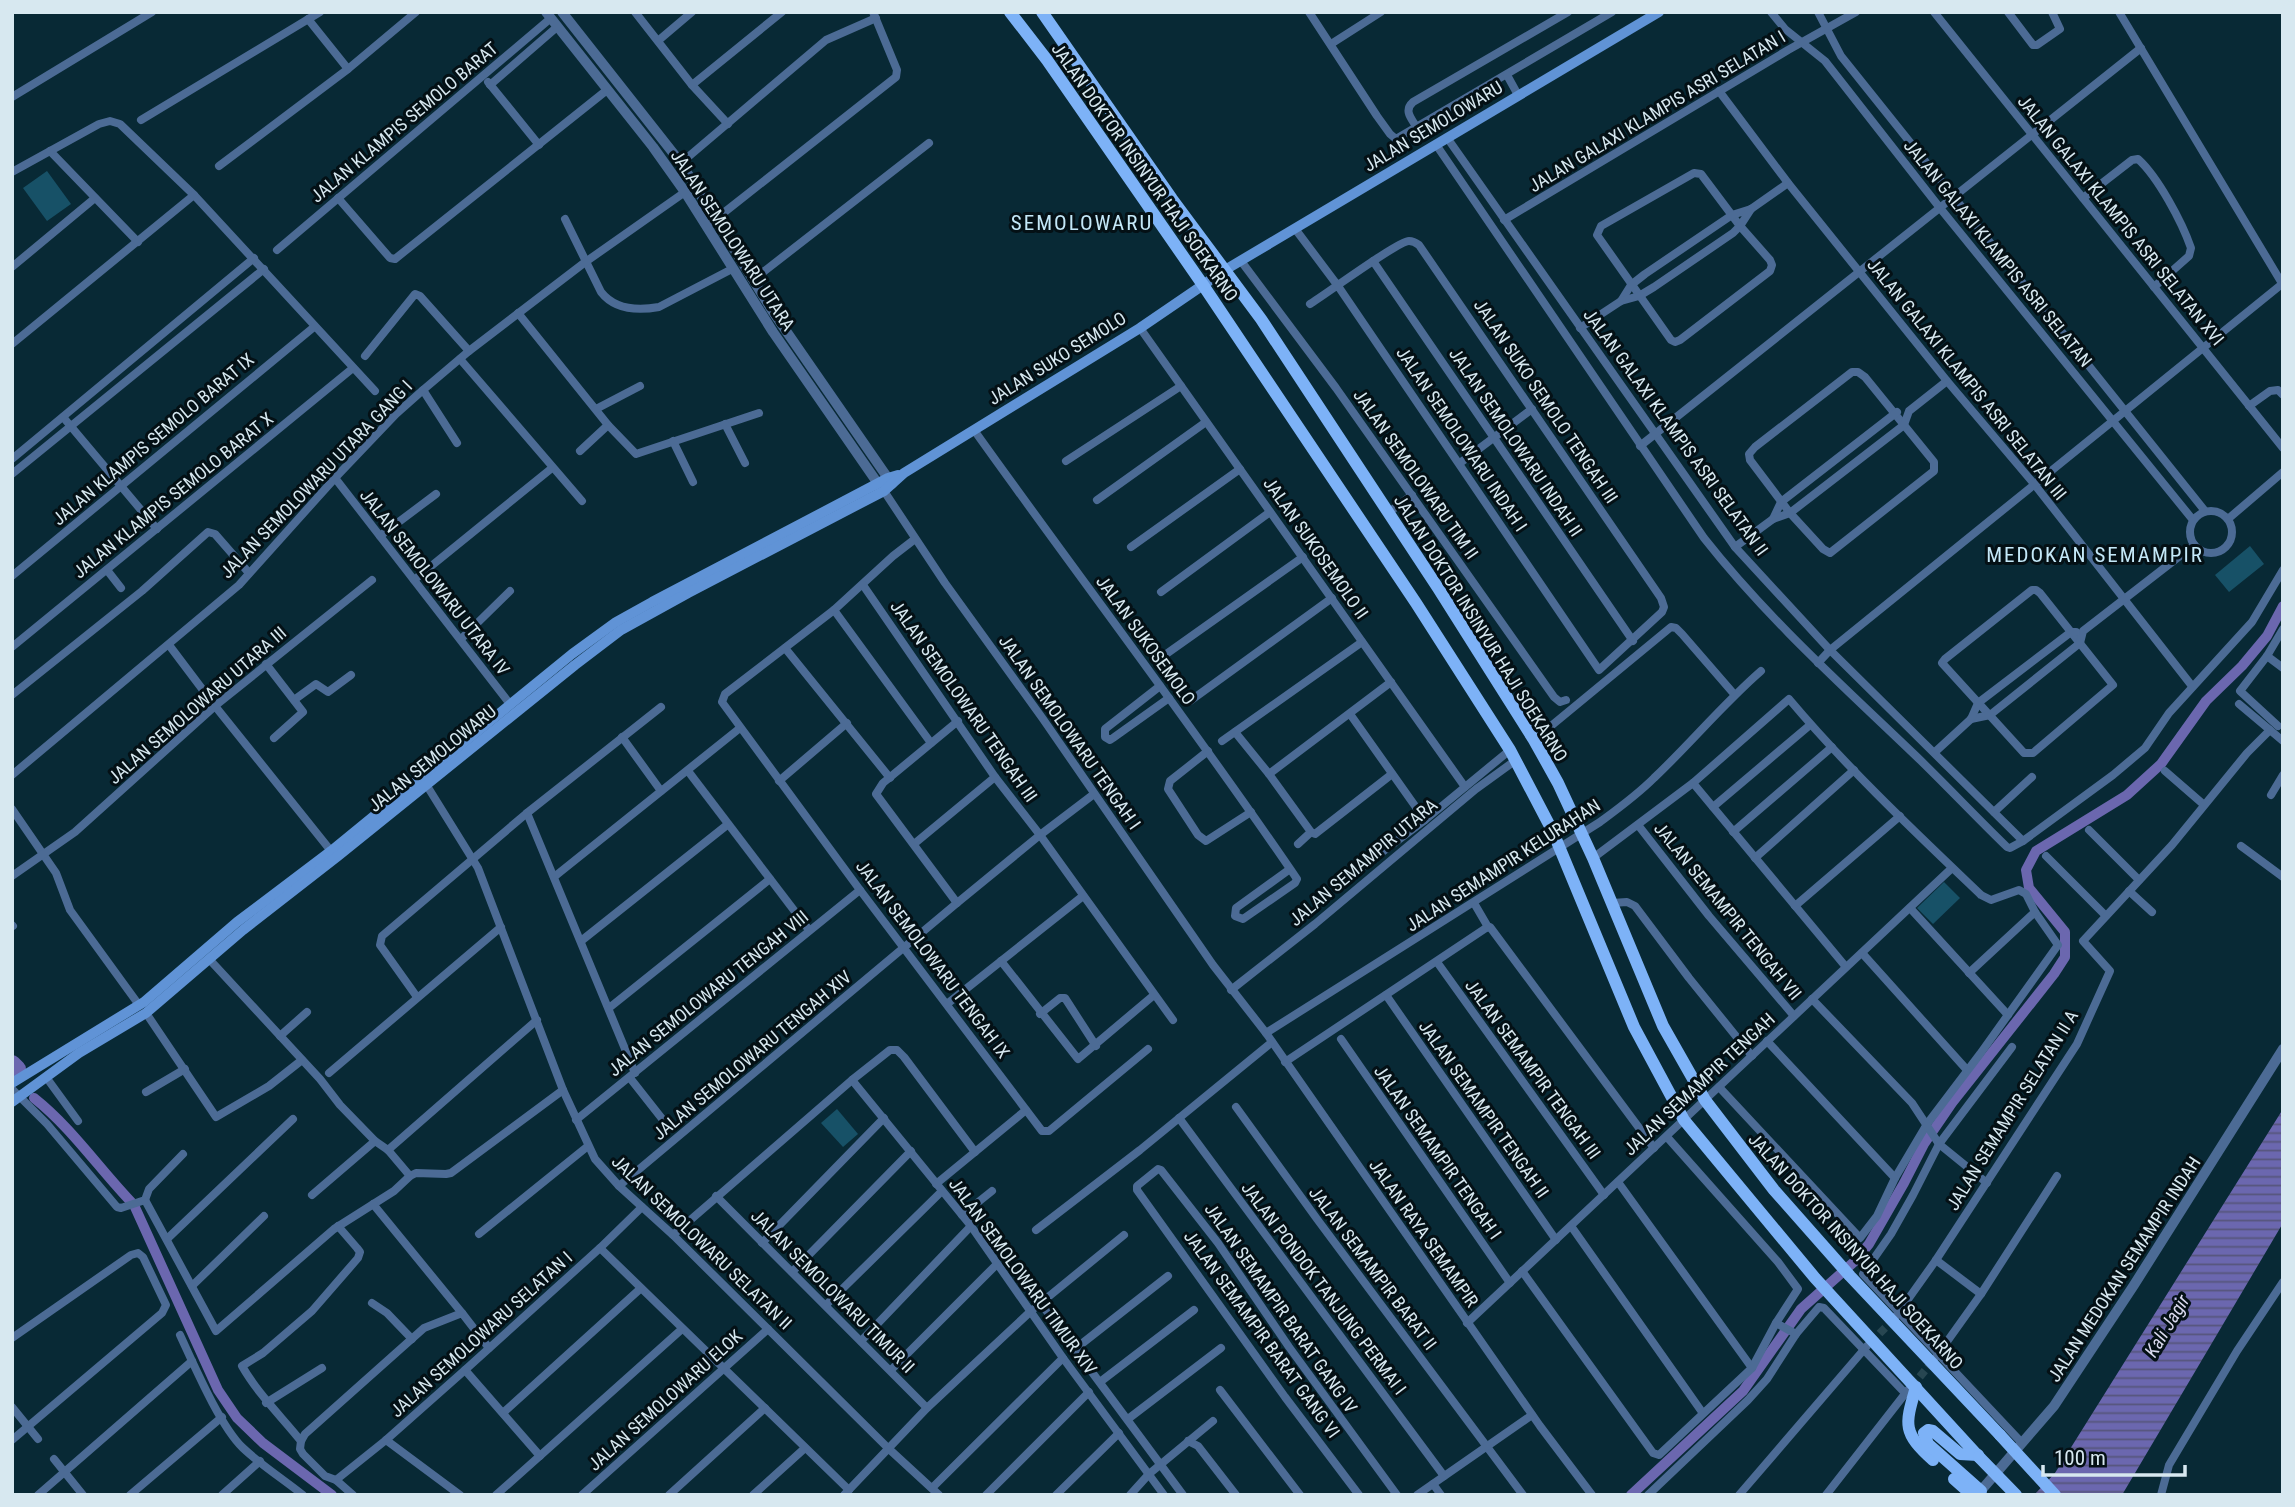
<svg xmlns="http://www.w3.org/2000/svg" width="2295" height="1507" font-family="'Roboto Condensed',sans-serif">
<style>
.pitch{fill:#175167}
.water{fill:url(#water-rules)}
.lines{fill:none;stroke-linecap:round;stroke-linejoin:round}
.canal{stroke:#6b67af;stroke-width:10}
.river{stroke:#6b67af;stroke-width:18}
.minor-tunnel{stroke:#274651;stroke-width:8;stroke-dasharray:8 4;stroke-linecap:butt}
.minor{stroke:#4c6b95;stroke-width:8}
.tertiary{stroke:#4c6b95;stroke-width:10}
.secondary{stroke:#6093d6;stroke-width:10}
.primary{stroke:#7db2f7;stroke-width:12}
.primary-bridge{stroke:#7db2f7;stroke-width:12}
.labels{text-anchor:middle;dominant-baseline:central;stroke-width:6;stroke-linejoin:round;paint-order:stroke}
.street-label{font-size:18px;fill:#d7e8f0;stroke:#041015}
.water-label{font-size:19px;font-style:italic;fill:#d9d9ee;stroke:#041015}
.quarter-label{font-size:21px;letter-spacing:2px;fill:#c4e8f8;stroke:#041015}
</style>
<defs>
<pattern id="water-rules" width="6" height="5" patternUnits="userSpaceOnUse" patternTransform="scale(1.75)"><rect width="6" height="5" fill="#6b67af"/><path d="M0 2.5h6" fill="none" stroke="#56567c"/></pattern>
</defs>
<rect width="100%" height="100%" fill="#082935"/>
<g class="pitch">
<path d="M47,171L71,204L47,221L23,188Z"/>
<path d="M2250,546L2264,564L2229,592L2215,575Z"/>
<path d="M1944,882L1960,898L1933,924L1917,908Z"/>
<path d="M837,1109L858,1134L843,1147L821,1123Z"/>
</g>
<path class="water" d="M2283,1109V1223L2122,1495H2034L2055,1473Z"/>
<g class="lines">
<g class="canal">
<path d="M34,1098C72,1128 100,1170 134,1205L218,1390L237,1418L263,1443L332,1495"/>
<path d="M1631,1495L1743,1391L1801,1309L1855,1261L1869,1244L1904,1183L1924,1144L1952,1103L2054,974L2065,957V932L2029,888L2026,870L2036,851L2127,795L2161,764L2206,701L2242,666L2267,636L2283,606"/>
</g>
<path class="river" d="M12,1064L17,1069"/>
<g class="minor-tunnel">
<path d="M1871,1342L1894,1319"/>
<path d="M1912,1386L1933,1361"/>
</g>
<g class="minor">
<path d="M635,12L692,85L728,124"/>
<path d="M1309,12L1377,116L1390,134L1396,139L1612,12"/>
<path d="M1771,12L1785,29L1825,61L1940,208L2193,520"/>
<path d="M1818,12L1841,56L2205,511"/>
<path d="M1934,12L2283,448"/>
<path d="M2008,12L2033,45H2037L2060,29L2052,12"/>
<path d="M2119,12L2283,285"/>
<path d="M308,19L348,69"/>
<path d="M659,40L692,12"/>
<path d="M1331,44L1381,12"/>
<path d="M1507,75L1518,95"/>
<path d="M488,82L539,145"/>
<path d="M490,85L557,27"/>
<path d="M692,85L782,12"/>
<path d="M1719,91L1788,183L1947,381L2035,485L2192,686"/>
<path d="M12,97L152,12"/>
<path d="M141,120L320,12"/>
<path d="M1417,128C1412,119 1403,111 1413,102L1568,12"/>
<path d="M1448,139L1735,547L1830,650L2023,841"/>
<path d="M1437,146L1704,538C1767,618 1843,686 1916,756C1947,786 1976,817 2007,847L2010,848L2023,841L2113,775L2145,748L2169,713L2252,622L2283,570"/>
<path d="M50,151L138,242"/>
<path d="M681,163L826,40L876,18"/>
<path d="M219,166L348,69L416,12"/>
<path d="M12,172L99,124L110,121L120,124L194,195L375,391"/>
<path d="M1694,173L1701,174L1740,226L1770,260L1772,265L1770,271L1680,340L1675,342L1671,340L1597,235L1601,226Z"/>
<path d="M338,198L390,258L395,259L607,90"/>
<path d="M2083,198L2132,160L2138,159C2158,177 2182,222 2191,248L2189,256L2154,287"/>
<path d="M565,219L601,292C615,310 637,311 659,307L732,269"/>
<path d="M1504,220L1788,50L1856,12"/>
<path d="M712,222L896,77L897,70L873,12"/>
<path d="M1296,230L1338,286L1599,670L1662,612L1664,607L1661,598L1419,245C1415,242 1413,241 1409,241C1398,241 1325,295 1310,304"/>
<path d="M277,250L551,18"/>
<path d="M1241,261L1336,388L1554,697L1560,702L1566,700"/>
<path d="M1373,261L1633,641"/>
<path d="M12,267L95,198"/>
<path d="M753,280L929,143"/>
<path d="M1621,301L1631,285L1645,274L1732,215L1751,209L1788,183"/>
<path d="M518,313L608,425L636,454L759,413"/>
<path d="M1140,328L1465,787"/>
<path d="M1580,328L1621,301L1639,296L1654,287L1733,233L1740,226L1751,209"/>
<path d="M12,344L194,195"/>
<path d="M365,356L415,294L420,296L469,351"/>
<path d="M460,359L582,501"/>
<path d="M1852,372H1858L1865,377L1934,462V471L1830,553L1823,549L1790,513L1750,460L1749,454L1755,447Z"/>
<path d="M423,390L457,443"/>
<path d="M2249,406L2270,391L2278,390L2283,395"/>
<path d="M596,409L640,386"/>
<path d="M63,417L157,529"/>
<path d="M725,424L745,463"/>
<path d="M974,430C1081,580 1193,726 1297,879L1295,883L1243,919L1235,916L1236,908L1290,869"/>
<path d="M673,441L693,482"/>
<path d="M1640,446L2141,48"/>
<path d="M580,451L608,425"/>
<path d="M12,459L254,258"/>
<path d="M1066,461L1181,386"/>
<path d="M1460,463L1532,409"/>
<path d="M12,474L264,269"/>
<path d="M335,478L510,704"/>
<path d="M884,491L945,583L1043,719L1213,965L1266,1033L1540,1426L1592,1495"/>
<path d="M1097,500L1206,422"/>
<circle cx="2211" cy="532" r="21"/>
<path d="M1388,513L1412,495"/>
<path d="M1773,519L1781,502L1897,412"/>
<path d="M2228,519L2283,472"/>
<path d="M380,536L436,494"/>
<path d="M915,539L893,556L834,610L725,694L722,702L860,890L1042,1131H1049L1148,1049"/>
<path d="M1131,547L1240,469"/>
<path d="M1735,547L1773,519L1790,513L1904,425L1909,411L1947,381"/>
<path d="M107,570L121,588"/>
<path d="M12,576L314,327"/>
<path d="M414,580L552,468"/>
<path d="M863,585L995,777L1040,835L1173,1020"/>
<path d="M2032,590H2036L2040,593L2113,685L2033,753H2024L1942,663L1945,659Z"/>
<path d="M1161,592L1270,512"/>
<path d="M834,610L931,743"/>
<path d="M461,639L510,591"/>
<path d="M169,645L215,706L331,851"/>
<path d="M12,647L353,368"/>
<path d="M785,648L890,778"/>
<path d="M2267,656L2283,668"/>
<path d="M1162,657L1303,557"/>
<path d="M1818,663L1830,650L2282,284"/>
<path d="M266,664L303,712L274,738"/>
<path d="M1160,686L1105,729V737L1110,740L1113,738L1169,698"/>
<path d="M12,695L142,591L208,532L215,534L249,573"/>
<path d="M294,700L316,684L328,692L351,675"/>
<path d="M1190,701L1332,598"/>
<path d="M2239,704L2283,741"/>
<path d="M1350,714L1425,820"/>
<path d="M1971,719L1990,715L2080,643L2083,631L2194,545"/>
<path d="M2278,726L2240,691L2267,656L2283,629"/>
<path d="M1235,732L1269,774L1311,832L1315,834L1392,774"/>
<path d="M622,737L661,791"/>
<path d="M1534,740L1671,627L1676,628L1682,634L1734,694"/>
<path d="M1222,741L1362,642"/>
<path d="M1208,751L1170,781L1168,789L1198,835L1206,841L1251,812"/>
<path d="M1935,752L1971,719L1978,703L2071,632H2076"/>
<path d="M688,771L809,930"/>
<path d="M2165,771L2203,804"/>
<path d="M1269,774L1391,682"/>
<path d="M12,775L239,585L335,478L396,414L423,390L469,351L584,263L685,192"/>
<path d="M424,781L478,868L563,1090L595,1159L619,1186L673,1235L889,1449L939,1495"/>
<path d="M779,781L847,723"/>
<path d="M1693,783L1846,967"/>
<path d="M2271,795L2283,775"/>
<path d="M1713,807L1810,725"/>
<path d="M12,809L56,873L70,910L139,1005"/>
<path d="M1994,812L2032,777"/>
<path d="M527,813L635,1073"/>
<path d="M1638,825L1709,916L1794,1016"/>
<path d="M2089,830L2139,880"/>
<path d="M1733,832L1832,747"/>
<path d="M914,844L995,777"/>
<path d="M1298,844L1311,832"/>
<path d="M2241,846L2283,877"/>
<path d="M2046,856L2106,916"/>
<path d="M1593,858L1693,783L1789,699C1848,769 1915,832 1981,895L1991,900L2019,890L2026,894L2035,912L2058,945L1980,1054L1927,1124L1895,1178L1877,1216L1860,1238L1719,1087"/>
<path d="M1755,858L1854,770"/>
<path d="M12,876L75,832L215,706L372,580"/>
<path d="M554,877L740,728"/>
<path d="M1342,879L1350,876L1425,820L1510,750"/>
<path d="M2129,891L2152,912"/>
<path d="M957,903L876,794L883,783L958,721"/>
<path d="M1474,903L1488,927"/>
<path d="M1612,903L1627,902L1635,906L1689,978L1752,1056"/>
<path d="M1795,906L1900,816"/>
<path d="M1910,908L2008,1015"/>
<path d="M12,925L13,926"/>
<path d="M581,941L727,825"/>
<path d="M1862,953L1967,1070"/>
<path d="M209,959L320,1079L340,1105L375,1141L388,1150L410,1176"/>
<path d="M1001,961L1078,1059L1154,995"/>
<path d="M1437,962L1604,1195"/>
<path d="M1969,973L2035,912"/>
<path d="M1231,990L1315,924L1476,789L1516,760"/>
<path d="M1386,995L1556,1240"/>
<path d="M417,997L380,945L382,936L527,813L661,707"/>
<path d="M1812,999L1912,1103L1939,1144L1987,1183"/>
<path d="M947,1004L1083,896"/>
<path d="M609,1008L770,879"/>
<path d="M146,1013L216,1117L269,1086L302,1060"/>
<path d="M1040,1014L1060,998H1065L1096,1046"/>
<path d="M1266,1033L1600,822C1619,808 1637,795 1654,778C1691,743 1723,704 1761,671"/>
<path d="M280,1036L307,1012"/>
<path d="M1341,1039L1510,1283"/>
<path d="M1767,1041L1895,1178"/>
<path d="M2012,1047L1939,1144L1913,1195L1891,1234L1863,1274L2022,1443"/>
<path d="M1285,1062L1486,928L1490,927L1654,1148"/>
<path d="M329,1073L501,927"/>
<path d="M46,1077L78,1121"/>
<path d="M630,1078L667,1125"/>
<path d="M852,1080L971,1226L1063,1358L1164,1495"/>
<path d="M12,1089L47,1124L117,1207L121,1208L145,1200L149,1189L183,1154"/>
<path d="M146,1092L185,1069"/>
<path d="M1236,1107L1317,1219L1523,1495"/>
<path d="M1179,1118L1444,1476"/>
<path d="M576,1120L860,890"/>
<path d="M388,1150L537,1020"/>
<path d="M1618,1182L1752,1368"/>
<path d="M936,1184L1026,1110"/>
<path d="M619,1186L957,903L1040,835L1094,794"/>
<path d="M312,1195L375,1141"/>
<path d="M716,1196L927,1408"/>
<path d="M145,1200L216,1331L334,1229L394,1191L410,1176L416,1173L446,1174L451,1173L563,1090"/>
<path d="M373,1204L462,1313"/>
<path d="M962,1215L992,1191"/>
<path d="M1571,1226L1702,1412"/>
<path d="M1036,1230L1140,1150L1272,1042"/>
<path d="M479,1234L588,1146"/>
<path d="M673,1235L852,1080L890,1050H897L904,1057L975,1152"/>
<path d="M167,1239L293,1119"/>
<path d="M762,1243L884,1118"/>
<path d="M600,1248L849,1490"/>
<path d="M1936,1260L1981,1294"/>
<path d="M1522,1271L1653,1453L1659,1455L1752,1368L1776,1323L1798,1289L1778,1262L1667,1137"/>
<path d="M792,1272L911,1151"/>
<path d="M192,1286L264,1216"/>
<path d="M1040,1302L1183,1495"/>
<path d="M372,1303L387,1313L412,1339"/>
<path d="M826,1305L942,1191"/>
<path d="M1894,1319L1936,1260L2077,1044L2110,971L2083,941L2172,845L2247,753L2270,730"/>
<path d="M1467,1323L1952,868"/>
<path d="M1776,1323L1796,1334"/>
<path d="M180,1335C194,1365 220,1426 243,1448C261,1465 283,1479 303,1495"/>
<path d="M12,1338L131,1255L138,1253L143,1257L166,1305L162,1313L12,1440"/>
<path d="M861,1341L971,1226"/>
<path d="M1075,1349L1168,1276"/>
<path d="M1936,1357L1981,1294L2057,1176"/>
<path d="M465,1370L540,1456"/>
<path d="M891,1370L997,1264"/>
<path d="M1100,1382L1194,1310"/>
<path d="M1220,1390L1300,1495"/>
<path d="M266,1403L322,1368"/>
<path d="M12,1407L38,1439"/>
<path d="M504,1412L640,1289"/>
<path d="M1128,1419L1221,1348"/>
<path d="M386,1440L460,1495"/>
<path d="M301,1441C281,1416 258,1394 242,1366L263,1353L312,1311L358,1258L360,1252L357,1248L338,1226"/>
<path d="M1188,1441L1198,1446L1236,1495"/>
<path d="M54,1459L83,1495"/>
<path d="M336,1480L386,1440L465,1370L600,1248L642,1207"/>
<path d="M1433,1484L1441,1495"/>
<path d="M932,1488L1063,1358"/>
<path d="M38,1495L192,1361"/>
<path d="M130,1495L222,1417"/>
<path d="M222,1495L260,1461"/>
<path d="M353,1495L336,1480L325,1476L303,1454L300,1449L301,1441L305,1434L424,1328L462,1313L489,1348"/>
<path d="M496,1495L682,1329"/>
<path d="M582,1495L768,1329"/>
<path d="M669,1495L765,1408"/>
<path d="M753,1495L805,1448"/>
<path d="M844,1495L927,1408L1031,1311L1124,1235"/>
<path d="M986,1495L1089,1392"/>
<path d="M1056,1495L1119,1433"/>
<path d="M1130,1495L1149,1474L1213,1421"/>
<path d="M1359,1495L1285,1397L1137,1190V1186L1158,1169L1161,1170L1218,1243L1289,1347L1397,1495"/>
<path d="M1417,1495L1532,1415"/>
<path d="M1648,1495L1748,1400L1767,1379L1796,1334L1819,1307L1824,1308L1905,1393"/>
<path d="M1739,1495L1867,1346"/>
<path d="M1826,1495L1908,1390"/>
<path d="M2161,1495L2169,1465L2237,1351L2283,1282"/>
</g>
<g class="tertiary">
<path d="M546,12L653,147L685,192L773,332L881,488"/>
<path d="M562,12L681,163L773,312L892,484"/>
<path d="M1978,1494L2054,1406L2134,1285L2283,1049"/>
</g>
<g class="secondary">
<path d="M12,1083L144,1002L237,922L331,851L572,654L616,622L652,602L888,478L898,475"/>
<path d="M12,1102L79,1053L146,1013L243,930L338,856L575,665L621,630L688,593L884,491L904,473L1140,328L1225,270L1659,12"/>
</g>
<g class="primary">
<path d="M1010,12L1047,60L1203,285L1416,603L1510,750L1553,832L1634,1027L1684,1120L1815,1278L1979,1457"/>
<path d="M1042,12L1172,199L1261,319L1438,588L1534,740L1558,783L1593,858L1663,1026L1705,1100L1774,1190L1850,1276L2000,1435"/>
<path d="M1916,1387C1905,1425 1902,1432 1933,1460"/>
<path d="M1978,1455L1960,1454L1933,1431L1928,1430L1924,1433L1928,1444L1981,1491"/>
<path d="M1954,1479L1972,1495"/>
</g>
<g class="primary-bridge">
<path d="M2000,1435L2055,1495"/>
<path d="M1979,1457L2016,1495"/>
</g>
</g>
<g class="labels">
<g class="street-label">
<text transform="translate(1657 111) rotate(-31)">JALAN GALAXI KLAMPIS ASRI SELATAN I</text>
<text transform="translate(404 122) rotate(-40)">JALAN KLAMPIS SEMOLO BARAT</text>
<text transform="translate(1433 126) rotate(-31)">JALAN SEMOLOWARU</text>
<text transform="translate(1145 172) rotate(55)">JALAN DOKTOR INSINYUR HAJI SOEKARNO</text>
<text transform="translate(2121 220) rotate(51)">JALAN GALAXI KLAMPIS ASRI SELATAN XVI</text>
<text transform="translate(733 240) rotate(57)">JALAN SEMOLOWARU UTARA</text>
<text transform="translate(1998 253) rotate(51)">JALAN GALAXI KLAMPIS ASRI SELATAN</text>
<text transform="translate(1057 358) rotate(-32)">JALAN SUKO SEMOLO</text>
<text transform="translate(1967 379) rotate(51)">JALAN GALAXI KLAMPIS ASRI SELATAN III</text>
<text transform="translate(1546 401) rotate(56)">JALAN SUKO SEMOLO TENGAH III</text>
<text transform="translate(1676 432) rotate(54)">JALAN GALAXI KLAMPIS ASRI SELATAN II</text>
<text transform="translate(153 439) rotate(-40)">JALAN KLAMPIS SEMOLO BARAT IX</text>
<text transform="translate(1462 439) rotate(56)">JALAN SEMOLOWARU INDAH I</text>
<text transform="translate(1516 442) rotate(56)">JALAN SEMOLOWARU INDAH II</text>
<text transform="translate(1416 474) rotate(55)">JALAN SEMOLOWARU TIM II</text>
<text transform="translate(316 479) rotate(-46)">JALAN SEMOLOWARU UTARA GANG I</text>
<text transform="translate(173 495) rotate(-39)">JALAN KLAMPIS SEMOLO BARAT X</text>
<text transform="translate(1316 548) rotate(55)">JALAN SUKOSEMOLO II</text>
<text transform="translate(435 582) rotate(52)">JALAN SEMOLOWARU UTARA IV</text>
<text transform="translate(1481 628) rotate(58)">JALAN DOKTOR INSINYUR HAJI SOEKARNO</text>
<text transform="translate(1146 640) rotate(54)">JALAN SUKOSEMOLO</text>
<text transform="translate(964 701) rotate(55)">JALAN SEMOLOWARU TENGAH III</text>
<text transform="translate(197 705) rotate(-41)">JALAN SEMOLOWARU UTARA III</text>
<text transform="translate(1070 732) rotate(55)">JALAN SEMOLOWARU TENGAH I</text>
<text transform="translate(432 758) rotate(-39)">JALAN SEMOLOWARU</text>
<text transform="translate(1363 862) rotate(-40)">JALAN SEMAMPIR UTARA</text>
<text transform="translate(1503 865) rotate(-33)">JALAN SEMAMPIR KELURAHAN</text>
<text transform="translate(1728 911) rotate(51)">JALAN SEMAMPIR TENGAH VII</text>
<text transform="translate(933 959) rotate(53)">JALAN SEMOLOWARU TENGAH IX</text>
<text transform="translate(708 993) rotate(-39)">JALAN SEMOLOWARU TENGAH VIII</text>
<text transform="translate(752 1055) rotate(-40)">JALAN SEMOLOWARU TENGAH XIV</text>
<text transform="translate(1533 1069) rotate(54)">JALAN SEMAMPIR TENGAH III</text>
<text transform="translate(1699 1084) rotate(-43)">JALAN SEMAMPIR TENGAH</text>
<text transform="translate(1484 1109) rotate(55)">JALAN SEMAMPIR TENGAH II</text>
<text transform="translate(2012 1110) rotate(-58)">JALAN SEMAMPIR SELATAN II A</text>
<text transform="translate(1438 1152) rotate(55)">JALAN SEMAMPIR TENGAH I</text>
<text transform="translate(1424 1233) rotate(55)">JALAN RAYA SEMAMPIR</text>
<text transform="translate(702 1242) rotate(44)">JALAN SEMOLOWARU SELATAN II</text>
<text transform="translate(1856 1251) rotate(48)">JALAN DOKTOR INSINYUR HAJI SOEKARNO</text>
<text transform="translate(1373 1268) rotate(53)">JALAN SEMAMPIR BARAT II</text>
<text transform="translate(2124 1269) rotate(-57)">JALAN MEDOKAN SEMAMPIR INDAH</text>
<text transform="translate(1023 1276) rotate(54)">JALAN SEMOLOWARU TIMUR XIV</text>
<text transform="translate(1324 1288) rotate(53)">JALAN PONDOK TANJUNG PERMAI I</text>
<text transform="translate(833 1291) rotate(45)">JALAN SEMOLOWARU TIMUR II</text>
<text transform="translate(1281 1308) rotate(55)">JALAN SEMAMPIR BARAT GANG IV</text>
<text transform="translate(481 1334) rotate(-42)">JALAN SEMOLOWARU SELATAN I</text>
<text transform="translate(1262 1334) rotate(54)">JALAN SEMAMPIR BARAT GANG VI</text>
<text transform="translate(665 1400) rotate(-42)">JALAN SEMOLOWARU ELOK</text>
</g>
<g class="water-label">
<text transform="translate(2167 1326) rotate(-59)">Kali Jagir</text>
</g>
<g class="quarter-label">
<text x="1082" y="223">SEMOLOWARU</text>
<text x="2095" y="555">MEDOKAN SEMAMPIR</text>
</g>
</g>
<rect width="2295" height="1507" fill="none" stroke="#d7e8f0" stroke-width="28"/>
<path d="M2043 1465v10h142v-10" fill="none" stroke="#d7e8f0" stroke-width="3.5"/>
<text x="2054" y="1465" font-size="21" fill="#d7e8f0" stroke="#041015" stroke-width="5" paint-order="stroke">100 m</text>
</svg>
